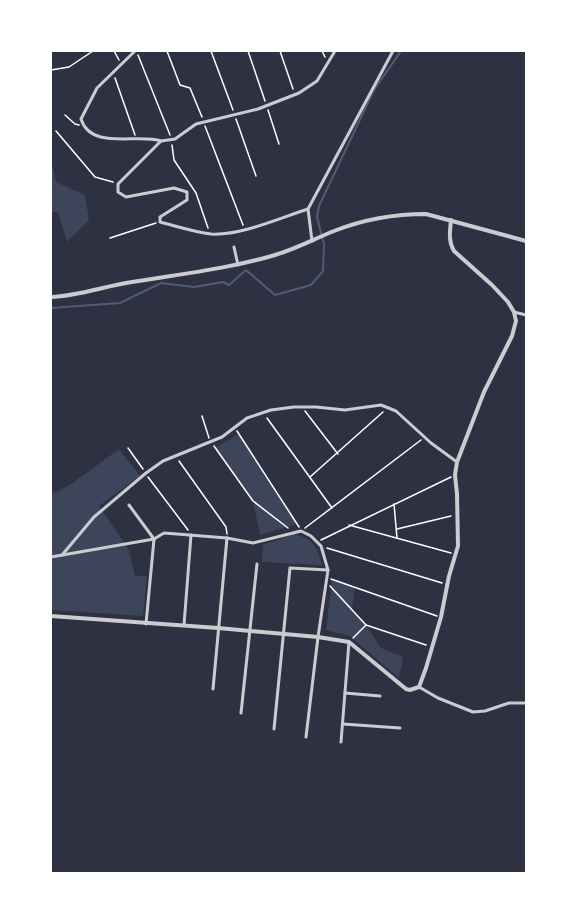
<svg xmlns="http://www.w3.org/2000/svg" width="577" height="924" font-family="'Noto Sans',sans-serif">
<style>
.green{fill:#3c4559}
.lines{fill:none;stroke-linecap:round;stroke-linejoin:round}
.stream{stroke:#4f5d75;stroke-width:2}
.path{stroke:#fff;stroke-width:1.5}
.minor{stroke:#caccd0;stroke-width:3}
.tertiary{stroke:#caccd0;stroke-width:4}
</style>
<rect width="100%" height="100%" fill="#2d3142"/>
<g class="green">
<path d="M51,159L56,182L85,195L89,220L67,242L58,212H51Z"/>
<path d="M239,434L297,524L260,535L253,501L215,448Z"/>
<path d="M119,449L140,476L99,506L129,550L135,576H147L143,616L51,610V494L70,485Z"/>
<path d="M294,534C313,539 317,546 322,565L262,562L263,545Z"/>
<path d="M332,579L355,587L352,610L366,625L381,648L403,657L399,678L350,636L326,630Z"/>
</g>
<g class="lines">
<path class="stream" d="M51,308L120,303L161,283L194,287L223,282L229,285L246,270L275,295L311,285L323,271L324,244L317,217L319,206L374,90L401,51"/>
<g class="path">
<path d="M114,51L119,60"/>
<path d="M167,51L180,85L190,88L202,117"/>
<path d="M211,51L233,110"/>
<path d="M248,51L265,101"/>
<path d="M280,51L293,89"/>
<path d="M322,51L325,57"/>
<path d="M138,55L170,135"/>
<path d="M51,70L69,67L93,51"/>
<path d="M115,78L135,135"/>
<path d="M268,110L279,144"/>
<path d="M65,115L75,124L79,125"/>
<path d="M236,119L256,176"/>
<path d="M205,126L243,225"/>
<path d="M56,131L95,177L113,182"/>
<path d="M172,145L174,160L196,193L208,228"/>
<path d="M110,238L156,223"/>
<path d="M305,411L338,454"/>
<path d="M202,416L209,438"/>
<path d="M267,418L332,508"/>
<path d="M237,431L299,527"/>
<path d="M214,446L253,501L288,528"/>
<path d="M128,448L143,469"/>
<path d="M179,461L226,527L227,534"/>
<path d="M148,477L188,530"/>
<path d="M310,477L383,412"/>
<path d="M394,504L397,538"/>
<path d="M349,525L451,553"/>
<path d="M305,528L421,440"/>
<path d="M397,529L451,516"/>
<path d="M321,540L451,477"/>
<path d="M327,548L442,583"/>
<path d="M331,579L437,616"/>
<path d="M330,586L366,625L426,645"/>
<path d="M353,638L366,625"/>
</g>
<g class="minor">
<path d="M135,51L97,88L81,119C91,151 138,133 161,141L118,184V192L126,197L174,188L187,192V200L160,217V222C176,226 194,232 211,234C240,236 280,218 308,209"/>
<path d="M161,141L175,139L196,124L258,109L299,93L317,81L335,51"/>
<path d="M312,241L308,209L393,51"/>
<path d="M234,247L238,265"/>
<path d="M514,312L526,315"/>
<path d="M129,505L154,539"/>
<path d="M62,555L94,517L146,473L163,461L222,437L247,418L271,410L294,407H316L345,410L381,405L396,411L431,443L457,462"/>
<path d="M51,557L154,539L164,533L227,538L253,543L301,531L311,536L321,546L328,570L318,637L306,737"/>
<path d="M146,624L154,539"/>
<path d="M184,625L191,535"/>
<path d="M419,687L438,698L473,712L485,711L509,703H526"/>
<path d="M213,689L227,538"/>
<path d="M345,693L380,696"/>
<path d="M241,713L257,564"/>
<path d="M343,724L400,728"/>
<path d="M274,729L290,568L328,570"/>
<path d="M341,742L349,642"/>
</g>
<g class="tertiary">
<path d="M51,297C78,296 105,286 132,282C180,274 228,269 275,255C296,249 314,239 334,231C362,220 396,214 426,214L526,241"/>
<path d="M51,616L218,628L318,637L349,642L406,689L410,690L419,687L426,668L441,617L449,576L458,546L457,494L455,475L457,462L484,392L512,336L516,321L514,312L508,302L492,285L454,251C448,241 450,231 451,220"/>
</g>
</g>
<rect width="577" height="924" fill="none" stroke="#ffffff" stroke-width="104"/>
</svg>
